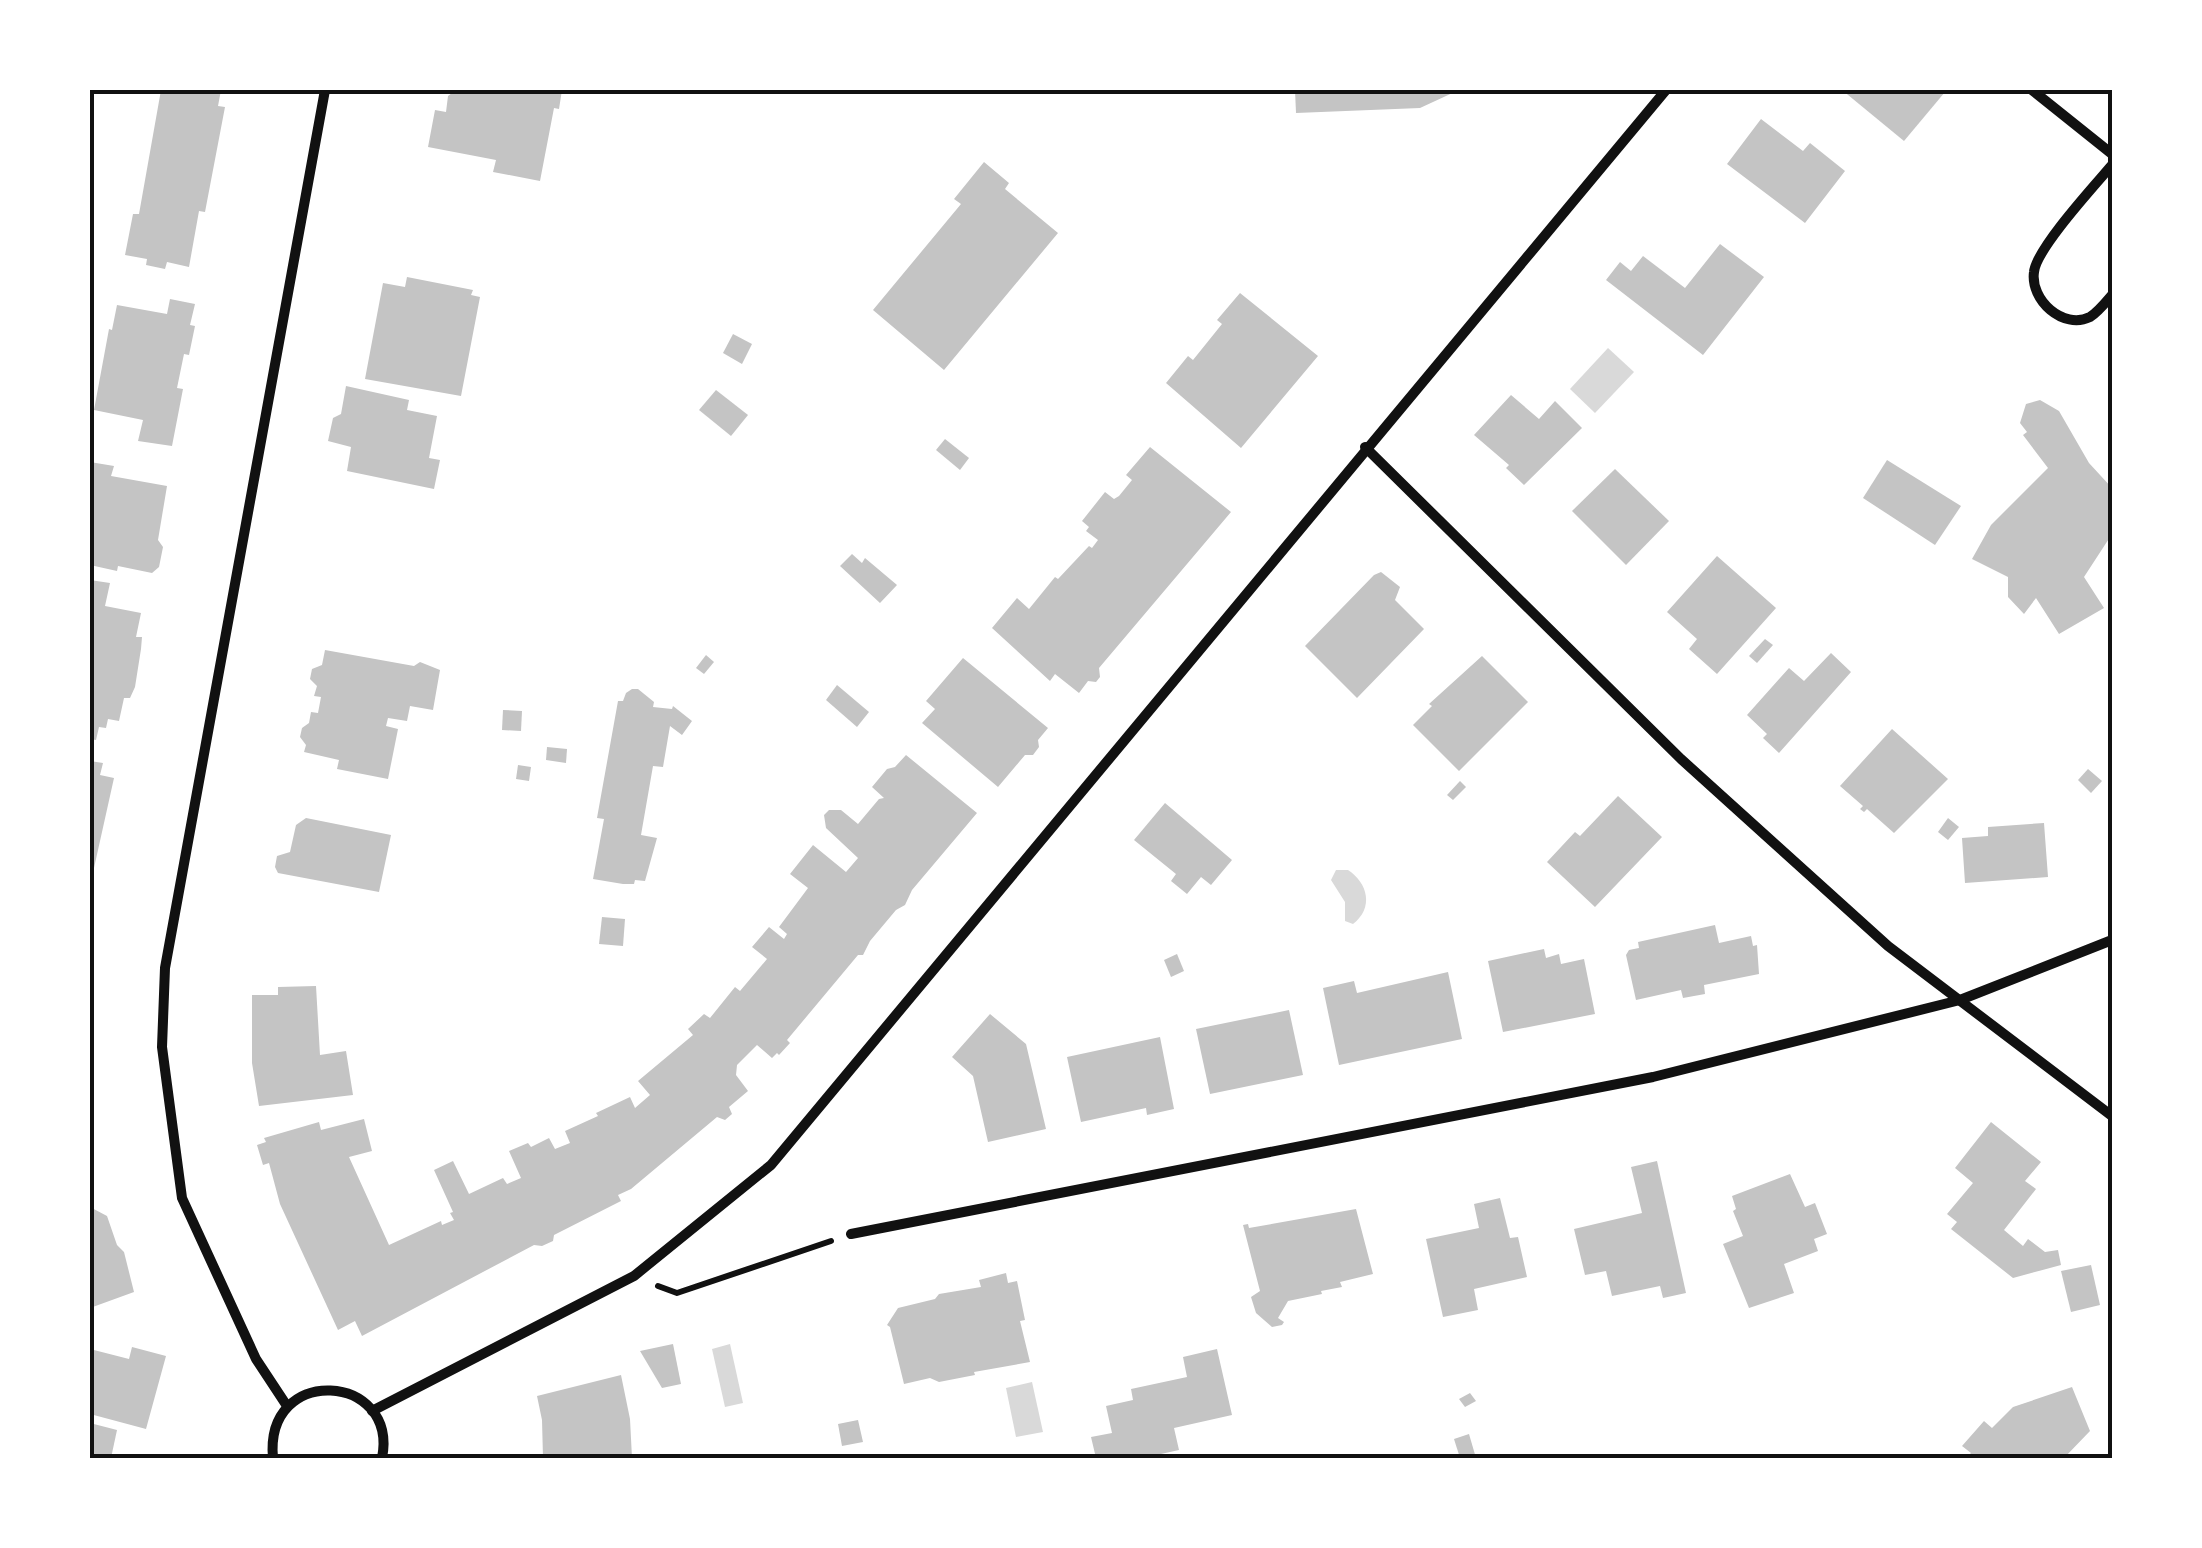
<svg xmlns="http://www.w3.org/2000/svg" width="2202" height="1548" font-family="Barlow,sans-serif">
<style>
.water{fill:#d9d9d9}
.building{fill:#c4c4c4}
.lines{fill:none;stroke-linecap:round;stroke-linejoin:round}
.path{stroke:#111;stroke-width:6}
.minor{stroke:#111;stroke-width:10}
.neatline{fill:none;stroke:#111;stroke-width:4}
</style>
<rect width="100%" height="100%" fill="#fff"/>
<g class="water">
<path d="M1608,348L1634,372L1595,413L1570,389Z"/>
<path d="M1336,870H1348C1368,883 1374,908 1353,924L1345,921V902L1331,880Z"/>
<path d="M730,1344L743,1403L725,1407L712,1349Z"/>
<path d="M1032,1382L1043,1432L1016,1437L1006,1388Z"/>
</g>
<g class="building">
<path d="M161,90H221L218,106L225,107L205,212L199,211L189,267L167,262L165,269L146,265L147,259L125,255L133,214H139Z"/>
<path d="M456,90L471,93V90H562L559,109L554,108L540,181L493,172L496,160L428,147L435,110L446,112L448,96Z"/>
<path d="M1295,90H1459L1420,108L1296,113Z"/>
<path d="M1842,90H1942L1945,92L1904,141Z"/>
<path d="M1761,119L1803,151L1810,143L1845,171L1805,223L1727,164Z"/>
<path d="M984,162L1009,183L1005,189L1058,233L944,370L873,310L961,204L954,199Z"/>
<path d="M1720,244L1764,277L1703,355L1606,280L1620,262L1631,271L1643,256L1685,288Z"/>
<path d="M407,277L473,290L471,295L480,297L461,396L365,379L383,283L405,287Z"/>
<path d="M1240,293L1318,356L1241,448L1166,383L1188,356L1193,360L1222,324L1217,320Z"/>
<path d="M170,299L195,304L190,325L195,326L189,355L184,354L177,388L183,389L172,446L138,441L143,420L94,410L109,329L112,330L117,305L167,314Z"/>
<path d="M733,334L752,344L742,364L723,353Z"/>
<path d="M346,386L409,400L407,410L437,416L429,458L440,460L434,489L347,471L351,447L328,441L333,418L341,414Z"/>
<path d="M716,390L748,415L731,436L699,410Z"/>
<path d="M1511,395L1539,419L1555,401L1582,428L1524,485L1506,468L1509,465L1474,435Z"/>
<path d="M2040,400L2059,411L2089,463L2112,488V534L2084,577L2104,608L2059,634L2036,598L2024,614L2008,597V577L1972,559L1991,525L2048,468L2023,435L2027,432L2020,423L2026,404Z"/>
<path d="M945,439L969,458L960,470L936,450Z"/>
<path d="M1150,447L1231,512L1099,668L1100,677L1096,682L1088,681L1079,693L1055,674L1050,681L992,628L1017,598L1029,609L1055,577L1058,579L1089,546L1092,548L1098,540L1086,531L1089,527L1082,521L1105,492L1114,499L1119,496L1132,480L1126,475Z"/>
<path d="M1887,460L1961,506L1935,545L1863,498Z"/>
<path d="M90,462L114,466L111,476L167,486L158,540L163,547L159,567L152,573L118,566L117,571L90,565Z"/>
<path d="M1615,469L1669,521L1626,565L1572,511Z"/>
<path d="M852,554L862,563L865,558L897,585L880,603L840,566Z"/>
<path d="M1717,556L1776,608L1717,674L1689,649L1697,639L1667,612Z"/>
<path d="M1381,572L1400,587L1395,600L1424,629L1357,698L1305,646L1374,575Z"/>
<path d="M90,580L110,583L105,606L141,613L136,637H142L141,649L135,687L130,698H124L119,721L108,719L106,728L99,727L96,740L90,739Z"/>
<path d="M1765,639L1773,645L1757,663L1749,656Z"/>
<path d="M325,650L414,666L420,662L440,670L433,710L410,706L407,721L388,718L386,726L398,729L388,779L337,769L339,760L304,752L306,745L300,737L302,728L309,723L311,712L318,713L321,697L314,696L317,686L310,679L312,669L322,665Z"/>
<path d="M1831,653L1851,672L1779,753L1763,738L1767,734L1747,715L1789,668L1804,681Z"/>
<path d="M706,655L714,662L704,674L696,668Z"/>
<path d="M1482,656L1528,702L1459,771L1413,725L1432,706L1429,704Z"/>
<path d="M963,658L1048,728L1038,740L1039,747L1033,755H1025L998,787L922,723L935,709L926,701Z"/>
<path d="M837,685L869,712L857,727L826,700Z"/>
<path d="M632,689H638L654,702L653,707L672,709L673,706L692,721L682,735L670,726L663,767L653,766L641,835L657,838L645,881L635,880L634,884H623L593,879L604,819L597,818L618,701H623L626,693Z"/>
<path d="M503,710L522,711L521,731L502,730Z"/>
<path d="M1892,729L1948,779L1894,833L1867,809L1864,812L1860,809L1863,806L1840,786Z"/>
<path d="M547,747L567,749L566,763L546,760Z"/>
<path d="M906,755L977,813L912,890L905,905L896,910L870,941L863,955H858L787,1040L790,1043L779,1055L777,1053L772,1058L757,1045L737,1065L736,1075L748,1091L729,1107L732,1114L725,1120L717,1117L631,1189L618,1195L621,1201L554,1235L553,1241L542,1246L534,1245L362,1336L355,1321L338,1330L280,1204L269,1163L263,1165L257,1145L266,1142L264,1138L319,1122L321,1130L364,1119L372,1151L349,1157L389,1245L441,1221L442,1225L454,1220L450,1213L453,1212L434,1170L453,1161L469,1194L503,1178L507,1184L521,1178L509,1151L528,1143L531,1147L549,1138L555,1149L570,1143L565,1131L598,1116L596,1113L630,1097L635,1108L650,1095L638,1081L693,1035L688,1029L704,1014L710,1018L735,987L740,991L767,959L752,947L769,927L784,939L787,934L779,927L808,888L790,874L813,845L846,872L858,858L826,828L824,815L829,810H841L858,824L879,799L884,798L872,787L887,769L895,767Z"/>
<path d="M90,761L103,763L100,775L114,778L94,868H90Z"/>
<path d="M518,765L531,767L529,781L516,779Z"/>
<path d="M2088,769L2102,781L2091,793L2078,780Z"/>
<path d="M1460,781L1466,787L1453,800L1447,795Z"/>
<path d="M1618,796L1662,837L1595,907L1547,862L1575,832L1580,836Z"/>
<path d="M1165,803L1232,860L1211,885L1201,877L1187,894L1171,881L1176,874L1134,840Z"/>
<path d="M306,818L391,835L379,892L278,873L275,867L277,856L290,852L296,825Z"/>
<path d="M1948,818L1959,827L1948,840L1938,832Z"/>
<path d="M2044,823L2048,877L1965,883L1962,838L1988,836V827Z"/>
<path d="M602,917L625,919L623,946L599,944Z"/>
<path d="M1715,925L1719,943L1751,936L1753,946L1757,945L1759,974L1704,985L1705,994L1683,998L1681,990L1636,1000L1626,955L1629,950L1639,948L1638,942Z"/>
<path d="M1544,949L1546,958L1559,954L1561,964L1584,959L1595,1014L1503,1032L1488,961Z"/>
<path d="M1177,954L1184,971L1171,977L1164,960Z"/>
<path d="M1448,972L1462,1039L1339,1065L1323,988L1354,981L1357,993Z"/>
<path d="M316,986L320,1055L346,1051L353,1095L259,1106L252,1063V995H278V987Z"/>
<path d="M1289,1010L1303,1075L1210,1094L1196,1029Z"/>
<path d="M990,1014L1026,1044L1046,1129L988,1142L973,1076L952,1057Z"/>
<path d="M1160,1037L1174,1109L1147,1115L1146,1108L1081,1122L1067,1057Z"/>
<path d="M1991,1122L2041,1162L2025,1181L2036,1189L2004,1230L2023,1246L2028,1239L2045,1252L2058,1250L2061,1265L2013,1278L1951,1229L1957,1222L1947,1214L1973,1183L1955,1168Z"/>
<path d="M1657,1161L1686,1293L1663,1298L1660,1286L1612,1296L1606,1271L1585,1275L1574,1229L1642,1213L1631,1167Z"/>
<path d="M1790,1174L1805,1207L1815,1203L1827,1234L1814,1239L1818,1251L1784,1264L1794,1293L1749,1308L1723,1244L1743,1236L1733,1211L1736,1209L1732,1196Z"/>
<path d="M1500,1198L1510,1238L1518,1237L1527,1277L1474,1289L1478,1310L1443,1317L1426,1239L1479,1228L1474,1204Z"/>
<path d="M90,1207L107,1216L117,1245L124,1252L134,1292L90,1308Z"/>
<path d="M1356,1209L1373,1274L1340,1282L1342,1287L1321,1291L1322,1294L1288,1301L1278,1318L1284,1322L1282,1325L1272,1327L1256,1313L1251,1297L1260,1291L1243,1225L1248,1224L1249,1228Z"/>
<path d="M2091,1265L2100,1305L2071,1312L2061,1271Z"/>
<path d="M1006,1273L1008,1283L1017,1281L1025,1320L1020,1321L1030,1362L974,1372L975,1375L939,1382L930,1378L904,1384L890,1327L887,1325L898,1308L935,1299L939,1294L981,1287L979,1280Z"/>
<path d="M673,1344L681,1384L662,1388L640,1351Z"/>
<path d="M132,1347L166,1356L146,1429L90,1414V1349L129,1359Z"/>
<path d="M1217,1349L1232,1415L1174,1428L1179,1450L1143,1458H1096L1091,1437L1112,1433L1106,1406L1133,1400L1131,1389L1187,1377L1183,1357Z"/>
<path d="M621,1375L630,1419L632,1458H543L542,1420L537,1396Z"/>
<path d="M2072,1387L2090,1431L2064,1458H1966L1971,1453L1962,1446L1984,1421L1992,1428L2013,1407Z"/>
<path d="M1470,1393L1476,1401L1465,1407L1459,1399Z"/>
<path d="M858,1420L863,1442L842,1446L838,1424Z"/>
<path d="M90,1423L117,1430L111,1458L90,1456Z"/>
<path d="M1469,1434L1476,1458H1460L1454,1439Z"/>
</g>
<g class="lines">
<path class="path" d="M658,1286L677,1293L831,1241"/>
<g class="minor">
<path d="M2032,90L2112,154"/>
<path d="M2112,165C2095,185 2036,249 2034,272C2030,300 2063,330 2090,317C2098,312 2106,302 2112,295"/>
<path d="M1365,447L1681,759L1775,844L1888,946L2112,1116"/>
<path d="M851,1234L1653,1077L1960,1000L2112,940"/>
<path d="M287,1406L256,1359L182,1198L162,1047L165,968L325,90"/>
<path d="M372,1411L634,1276L771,1165L1666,90"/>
<path d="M273,1458C264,1363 399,1373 382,1458"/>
</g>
</g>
<rect width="2202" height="1548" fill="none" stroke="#ffffff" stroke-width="185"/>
<rect x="92" y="92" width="2018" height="1364" class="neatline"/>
</svg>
